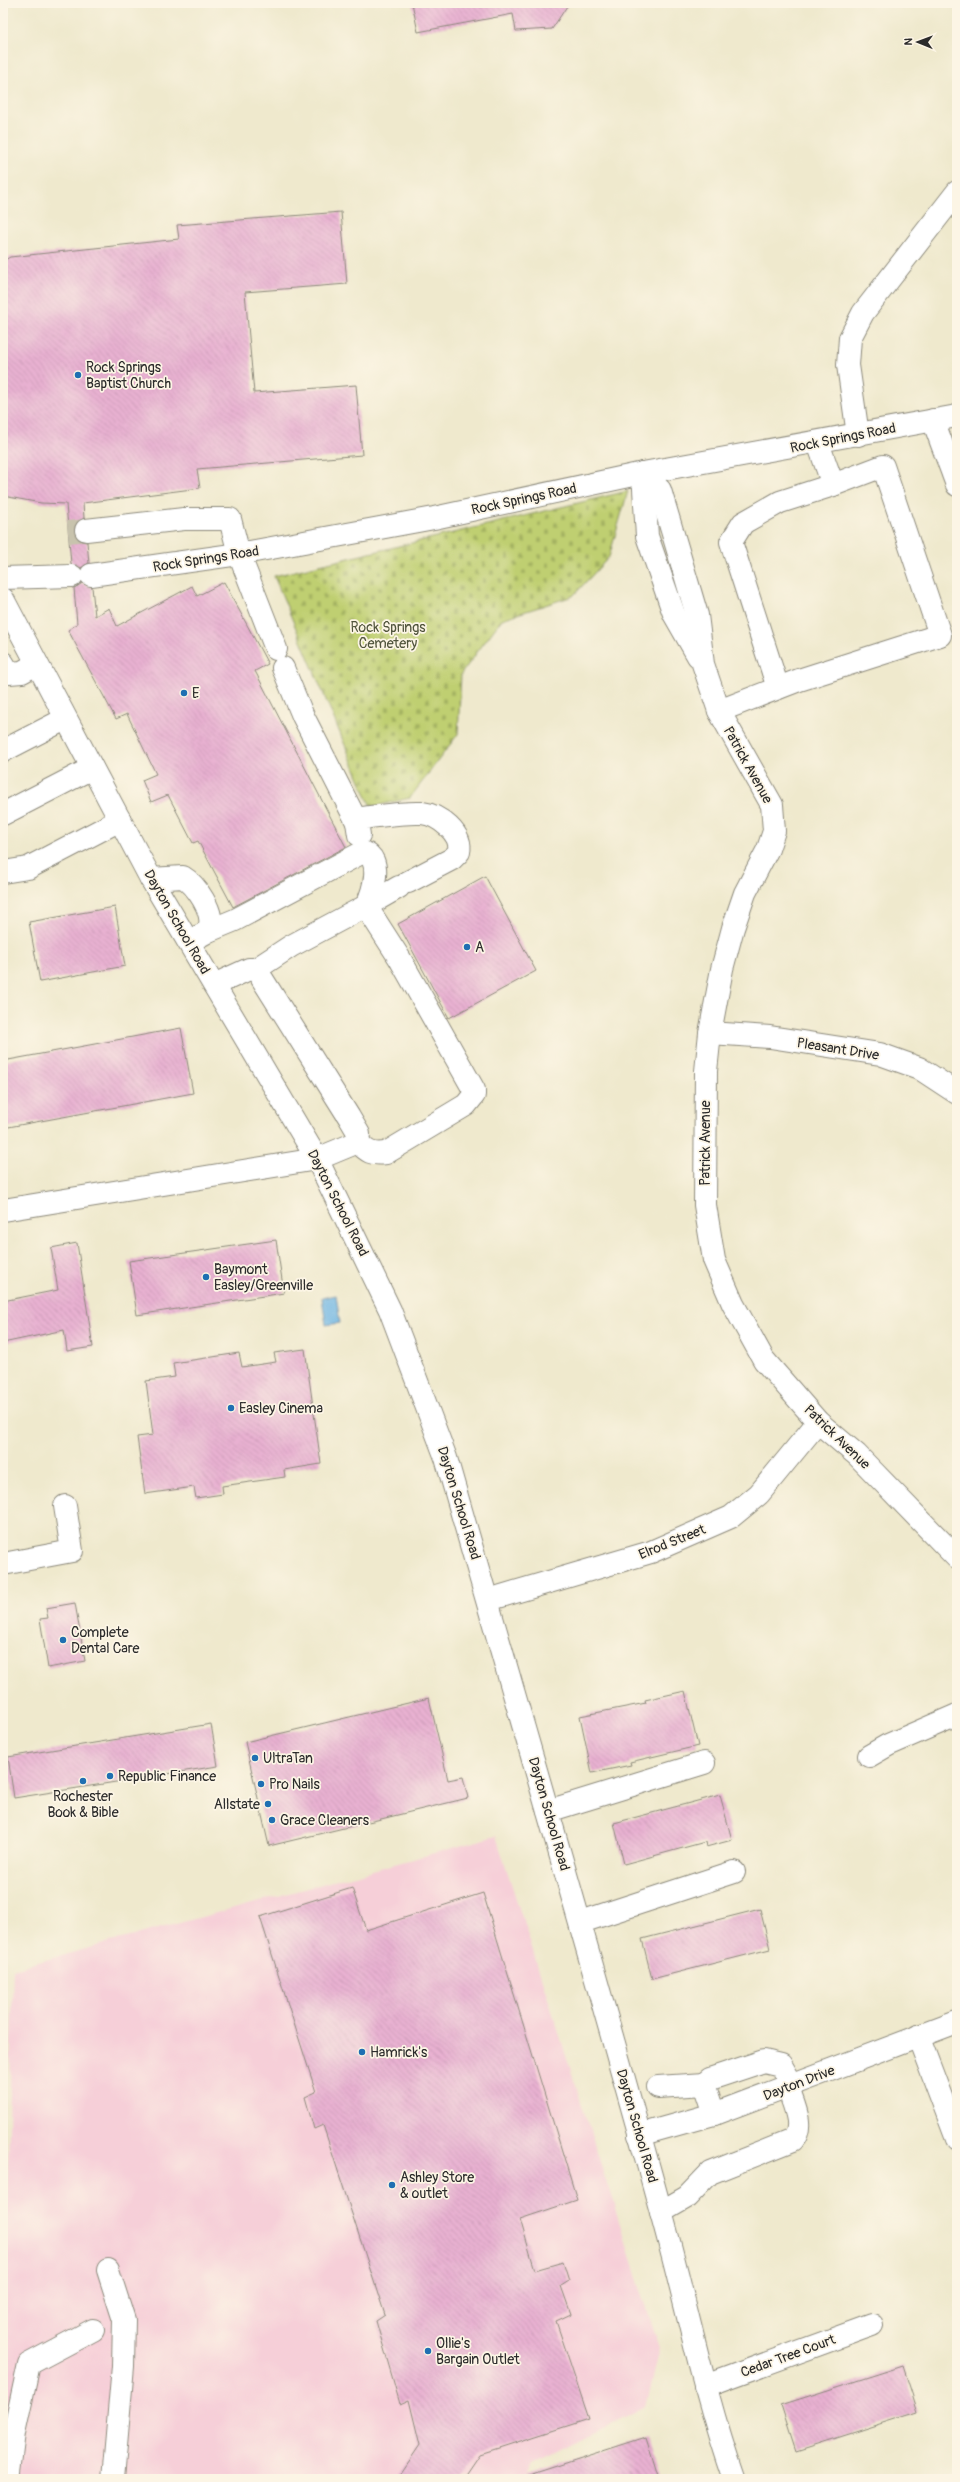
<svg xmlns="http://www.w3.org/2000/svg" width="960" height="2482" font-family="Pangolin,sans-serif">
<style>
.built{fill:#f6cfd8}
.cemetery{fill:url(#cemetery-stones);stroke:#757d4e}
.water{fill:#6bb4e3;stroke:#4b7087}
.building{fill:url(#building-back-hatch)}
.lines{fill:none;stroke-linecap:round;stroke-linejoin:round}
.minor-tunnel{stroke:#c8c3ad;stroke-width:22;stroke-dasharray:22 11;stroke-linecap:butt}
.minor-casing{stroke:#8d8a7c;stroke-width:24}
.minor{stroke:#fff;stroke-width:22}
.poi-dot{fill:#1f6fb2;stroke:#fcf5e5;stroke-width:1.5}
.labels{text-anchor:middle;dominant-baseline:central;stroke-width:3.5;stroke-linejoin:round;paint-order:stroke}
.poi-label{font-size:14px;fill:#2b2b2b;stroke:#fcf5e5;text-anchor:start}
.street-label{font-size:14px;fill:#2b2b2b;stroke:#fcf5e5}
.park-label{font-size:14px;fill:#50543c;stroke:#fcf5e5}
</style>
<defs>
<pattern id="cemetery-stones" width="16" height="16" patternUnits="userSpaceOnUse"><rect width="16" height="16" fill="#bfcf71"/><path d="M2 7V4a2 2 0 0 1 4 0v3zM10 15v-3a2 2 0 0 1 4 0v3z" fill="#a4b262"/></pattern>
<pattern id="building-back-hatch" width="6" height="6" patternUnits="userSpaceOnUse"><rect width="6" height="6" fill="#e8b1d1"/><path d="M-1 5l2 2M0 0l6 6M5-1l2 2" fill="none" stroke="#c798b4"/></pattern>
</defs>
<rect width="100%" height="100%" fill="#fcf5e5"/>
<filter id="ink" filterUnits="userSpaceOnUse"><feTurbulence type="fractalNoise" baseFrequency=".025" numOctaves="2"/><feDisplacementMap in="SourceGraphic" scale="8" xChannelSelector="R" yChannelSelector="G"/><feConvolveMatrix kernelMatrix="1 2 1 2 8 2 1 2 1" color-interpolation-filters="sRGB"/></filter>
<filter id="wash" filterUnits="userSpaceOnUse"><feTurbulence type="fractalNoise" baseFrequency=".012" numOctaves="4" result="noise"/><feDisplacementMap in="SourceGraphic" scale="16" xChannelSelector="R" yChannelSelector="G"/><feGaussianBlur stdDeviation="0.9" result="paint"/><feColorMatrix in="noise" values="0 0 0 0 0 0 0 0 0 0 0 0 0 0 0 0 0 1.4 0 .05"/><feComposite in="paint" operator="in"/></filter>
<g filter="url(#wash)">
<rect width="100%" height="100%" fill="#efe9cd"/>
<path class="built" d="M496,1836L660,2349L646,2406L531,2465L524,2479H3V2368L13,1969Z"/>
<path class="cemetery" d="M628,491L609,557L573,596L502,619L461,674L458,734L410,798L371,807L274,576Z"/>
<path class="water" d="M336,1295L340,1323L326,1325L322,1298Z"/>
<g id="blocks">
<g class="building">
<path d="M412,3H569L552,29L516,31L513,14L418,32Z"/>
<path d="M341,212L347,284L245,292L254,393L356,385L362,455L197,469L200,488L83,503L84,518L75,525L74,532L81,541L87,542L89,563L81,568L71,564L66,504L41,503L3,496V261L10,257L179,239L177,225Z"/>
<path d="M224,582L268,664L255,671L346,847L233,907L198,841L193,843L168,795L151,802L142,780L156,774L127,714L116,719L68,630L77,624L74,588L82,583L92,587L95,616L109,608L117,626L192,586L197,596Z"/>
<path d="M485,876L536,971L449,1018L398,924Z"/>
<path d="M115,907L125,966L40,982L29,922Z"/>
<path d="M181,1028L193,1093L3,1128V1061Z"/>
<path d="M276,1240L284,1293L137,1315L129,1261Z"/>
<path d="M77,1243L93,1347L67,1351L64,1330L3,1343V1301L58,1290L51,1248Z"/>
<path d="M305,1349L321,1464L284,1470L285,1477L222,1486L223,1494L196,1498L194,1487L145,1494L137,1437L153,1435L146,1381L175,1377L173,1363L239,1353L242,1367L276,1362L274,1353Z"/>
<path d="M75,1603L85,1661L48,1668L40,1619L48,1618L46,1608Z"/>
<path d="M685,1691L698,1746L630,1762L631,1765L592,1773L580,1716L646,1703L645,1700Z"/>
<path d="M429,1698L448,1780L463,1777L468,1798L269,1846L245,1742Z"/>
<path d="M211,1724L218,1766L14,1798L8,1757Z"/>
<path d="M720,1795L732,1840L706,1847L705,1842L624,1864L614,1823Z"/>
<path d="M352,1888L366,1930L483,1893L577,2200L520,2219L535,2270L563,2262L569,2281L561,2286L571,2314L556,2321L589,2419L480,2454L463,2479H397L420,2445L409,2400L400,2404L376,2321L385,2315L323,2125L314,2129L305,2097L316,2092L260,1917Z"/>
<path d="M760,1909L770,1949L652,1979L642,1939Z"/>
<path d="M903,2366L918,2412L796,2451L781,2405Z"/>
<path d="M646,2437L659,2479H527L526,2476Z"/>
</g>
</g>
</g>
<g filter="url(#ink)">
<use href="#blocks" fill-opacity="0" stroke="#8d8a7c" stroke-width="1"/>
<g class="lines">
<path class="minor-tunnel" d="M68,532L86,530"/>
<g class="minor-casing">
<g id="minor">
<path d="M933,420L957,485"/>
<path d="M858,435L848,365L850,338L863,313L957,192"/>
<path d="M643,473L660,490L697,615L703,664L719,711L772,805L774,831L768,849L745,893L733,928L722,969L710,1033L706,1071L705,1205L714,1260L733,1304L764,1360L818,1422L857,1455L957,1558"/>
<path d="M643,473L647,536L674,614L698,656"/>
<path d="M86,530L184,519H230L239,554L276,649"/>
<path d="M91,575L239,554L434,518L643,473L957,416"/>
<path d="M3,578L72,576"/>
<path d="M3,599L151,879L317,1159L390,1310L446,1458C518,1709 592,1960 661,2212C686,2301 703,2392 734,2479"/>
<path d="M3,663L9,673L22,672L36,664"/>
<path d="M283,668L303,716L357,822"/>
<path d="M778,688L731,542L743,523L780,502L833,485"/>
<path d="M719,711L799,680L940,635L883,466L833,485L818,443"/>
<path d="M3,751L65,719"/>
<path d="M3,814L92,768"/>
<path d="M359,835L357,822L362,818C381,816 403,812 422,813C439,815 463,834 459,852L452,859L408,882"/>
<path d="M3,872L28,868L120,820"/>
<path d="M151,879L183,877C195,884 216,913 209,928C207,933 202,935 197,937"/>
<path d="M366,906L399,887"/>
<path d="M206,932L235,920L363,852C384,858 373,893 366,906"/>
<path d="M256,969L291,946L366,906L400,959L474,1090V1095L466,1105L386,1153C372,1155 367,1152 358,1142"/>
<path d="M710,1033L770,1037L880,1054L919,1068L957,1093"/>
<path d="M3,1210L317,1159L358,1142L359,1134L349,1117L256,969H249L214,985"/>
<path d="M3,1564L72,1551L65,1506"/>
<path d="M488,1600L651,1552L731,1517L759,1494L818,1422"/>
<path d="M869,1756L888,1745L957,1715"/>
<path d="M548,1811L704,1763"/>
<path d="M581,1922L734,1872"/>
<path d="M918,2036L957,2139"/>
<path d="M658,2087L704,2084"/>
<path d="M714,2114L704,2084L710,2079L764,2061L781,2065L793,2086"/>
<path d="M639,2135L714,2114L957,2022"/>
<path d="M661,2212L687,2197L710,2173L793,2140C805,2126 793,2104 788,2088"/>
<path d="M108,2270L124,2320L123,2366L113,2479"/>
<path d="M705,2386L872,2325"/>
<path d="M8,2479L14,2433L29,2364L93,2330"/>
</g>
</g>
<use href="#minor" class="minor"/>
</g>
</g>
<g class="poi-dot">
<circle cx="78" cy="375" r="4"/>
<circle cx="184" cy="693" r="4"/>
<circle cx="467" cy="947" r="4"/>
<circle cx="206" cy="1277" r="4"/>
<circle cx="231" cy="1408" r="4"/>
<circle cx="63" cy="1640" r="4"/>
<circle cx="255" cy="1758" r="4"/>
<circle cx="110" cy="1776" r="4"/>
<circle cx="83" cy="1781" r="4"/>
<circle cx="261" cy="1784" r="4"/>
<circle cx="268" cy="1804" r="4"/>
<circle cx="272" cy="1820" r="4"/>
<circle cx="362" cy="2052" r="4"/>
<circle cx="392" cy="2185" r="4"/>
<circle cx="428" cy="2351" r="4"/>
</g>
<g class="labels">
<g class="poi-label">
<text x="86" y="367">Rock Springs<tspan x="86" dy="16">Baptist Church</tspan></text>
<text x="192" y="693">E</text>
<text x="475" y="947">A</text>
<text x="214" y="1269">Baymont<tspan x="214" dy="16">Easley/Greenville</tspan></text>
<text x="239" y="1408">Easley Cinema</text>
<text x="71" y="1632">Complete<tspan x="71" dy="16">Dental Care</tspan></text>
<text x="263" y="1758">UltraTan</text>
<text x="118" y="1776">Republic Finance</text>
<text x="269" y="1784">Pro Nails</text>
<text x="83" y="1796" text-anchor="middle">Rochester<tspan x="83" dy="16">Book &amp; Bible</tspan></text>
<text x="260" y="1804" text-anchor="end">Allstate</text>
<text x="280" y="1820">Grace Cleaners</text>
<text x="370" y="2052">Hamrick's</text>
<text x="400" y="2177">Ashley Store<tspan x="400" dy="16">&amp; outlet</tspan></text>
<text x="436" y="2343">Ollie's<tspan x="436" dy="16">Bargain Outlet</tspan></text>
</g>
<g class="street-label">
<text transform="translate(843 438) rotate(-11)">Rock Springs Road</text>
<text transform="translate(524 499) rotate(-12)">Rock Springs Road</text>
<text transform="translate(206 559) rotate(-9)">Rock Springs Road</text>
<text transform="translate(748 765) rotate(61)">Patrick Avenue</text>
<text transform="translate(177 922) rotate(60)">Dayton School Road</text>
<text transform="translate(838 1049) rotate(9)">Pleasant Drive</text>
<text transform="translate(705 1143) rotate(-90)">Patrick Avenue</text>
<text transform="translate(338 1203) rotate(63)">Dayton School Road</text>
<text transform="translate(837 1437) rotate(44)">Patrick Avenue</text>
<text transform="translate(459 1503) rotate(73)">Dayton School Road</text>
<text transform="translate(672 1542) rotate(-22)">Elrod Street</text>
<text transform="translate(549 1814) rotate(74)">Dayton School Road</text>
<text transform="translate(799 2083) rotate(-21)">Dayton Drive</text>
<text transform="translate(637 2126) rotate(74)">Dayton School Road</text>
<text transform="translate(788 2356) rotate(-20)">Cedar Tree Court</text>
</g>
<g class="park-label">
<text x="388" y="627">Rock Springs<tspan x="388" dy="16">Cemetery</tspan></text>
</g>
</g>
<rect width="960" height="2482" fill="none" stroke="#fcf5e5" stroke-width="16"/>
<g transform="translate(918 42) rotate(271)" stroke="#fcf5e5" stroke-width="3" paint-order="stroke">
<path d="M0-3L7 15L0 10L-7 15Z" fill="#2b2b2b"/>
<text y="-6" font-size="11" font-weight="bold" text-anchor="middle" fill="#2b2b2b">N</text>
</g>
</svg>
